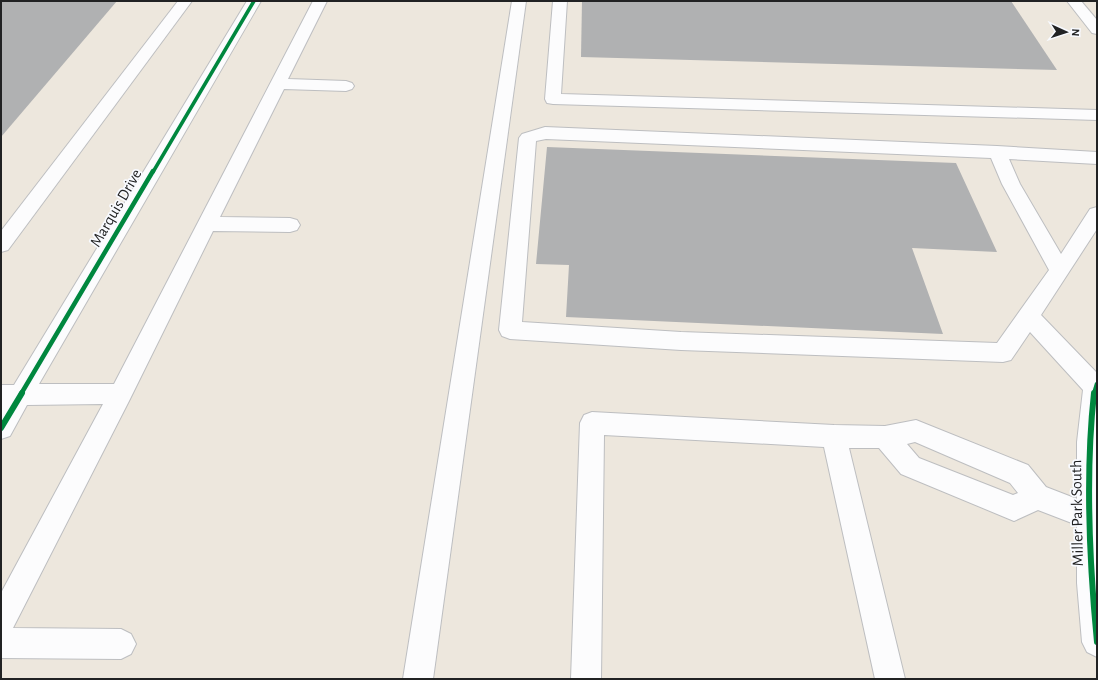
<svg xmlns="http://www.w3.org/2000/svg" width="1098" height="680" font-family="'Alegreya Sans',sans-serif">
<style>
.industrial{fill:#ede7dd}
.building{fill:#b0b1b2}
.lines{fill:none;stroke-linecap:round;stroke-linejoin:round}
.minor-casing{stroke:#bdbec0;stroke-width:2}
.minor{fill:#fcfcfd;fill-rule:evenodd}
.cycleway-far2-casing{stroke:#f8faff;stroke-width:5.5}
.cycleway-far1-casing{stroke:#f8faff;stroke-width:7}
.cycleway-casing{stroke:#f8faff;stroke-width:8}
.cycleway-far2{stroke:#00873e;stroke-width:3.5}
.cycleway-far1{stroke:#00873e;stroke-width:4.5}
.cycleway{stroke:#00873e;stroke-width:6}
.labels{text-anchor:middle;dominant-baseline:central;stroke-width:3.5;stroke-linejoin:round;paint-order:stroke}
.street-label{font-size:16px;fill:#212223;stroke:#f8faff}
</style>
<rect width="100%" height="100%" fill="#eceef0"/>
<rect class="industrial" x="1" y="1" width="1096" height="678"/>
<g class="building">
<path d="M1,1H117L1,137Z"/>
<path d="M582,1H1011L1057,70L581,57Z"/>
<path d="M547,147L956,163L997,252L912,248L943,334L566,317L569,265L536,264Z"/>
</g>
<g class="lines">
<g class="minor-casing">
<g id="minor">
<path d="M178,1H192L8,250L1,252V231Z"/>
<path d="M247,1H261L39,384H114L313,1H327L288,79L346,81L352,83L354,86L352,89L346,91L284,89L220,217L290,218L297,220L300,225L297,230L290,232L213,231L129,401L13,628L121,629L131,634L136,644L131,654L121,659L1,658V593L103,404L27,405L10,436L1,439V385H14Z"/>
<path d="M512,1H526L433,679H403Z"/>
<path d="M553,1H567L561,94L1097,110V120L553,104L547,103L545,99Z"/>
<path d="M1067,1H1081L1097,20V34L1092,33Z"/>
<path d="M545,127L997,146L1097,152V164L1009,159L1020,184L1061,254L1090,209L1097,207V229L1041,315L1097,373V657L1087,652L1082,642L1077,583V525L1038,510L1014,521L901,474L879,448H849L905,679H875L824,447L604,435L601,679H571L580,423L584,415L592,412L834,425L885,426L916,420L1028,465L1046,487L1077,499V442L1083,390L1030,332L1011,360L1003,362L681,350L510,339L502,336L499,330L519,138L522,134ZM546,139L991,158L1002,184L1049,270L997,343L681,332L522,322L536,141ZM915,442L1010,483L1018,493L1013,495L919,458L907,444Z"/>
</g>
</g>
<use href="#minor" class="minor"/>
<g class="cycleway-far2-casing">
<path id="cycleway-far2" d="M153,172L254,1"/>
</g>
<g class="cycleway-far1-casing">
<g id="cycleway-far1">
<path d="M21,394L153,171"/>
<path d="M1094,394L1097,384"/>
</g>
</g>
<g class="cycleway-casing">
<g id="cycleway">
<path d="M1094,393C1085,475 1089,559 1097,642"/>
<path d="M1,428L22,393"/>
</g>
</g>
<use href="#cycleway-far2" class="cycleway-far2"/>
<use href="#cycleway-far1" class="cycleway-far1"/>
<use href="#cycleway" class="cycleway"/>
</g>
<g class="labels">
<g class="street-label">
<text transform="translate(116 208) rotate(-60)">Marquis Drive</text>
<text transform="translate(1077 513) rotate(-91)">Miller Park South</text>
</g>
</g>
<rect width="1098" height="680" fill="none" stroke="#212223" stroke-width="4"/>
<g transform="translate(1066 32) rotate(93)" stroke="#f8faff" stroke-width="3" paint-order="stroke">
<path d="M0-3L7 15L0 10L-7 15Z" fill="#212223"/>
<text y="-6" font-size="11" font-weight="bold" text-anchor="middle" fill="#212223">N</text>
</g>
</svg>
